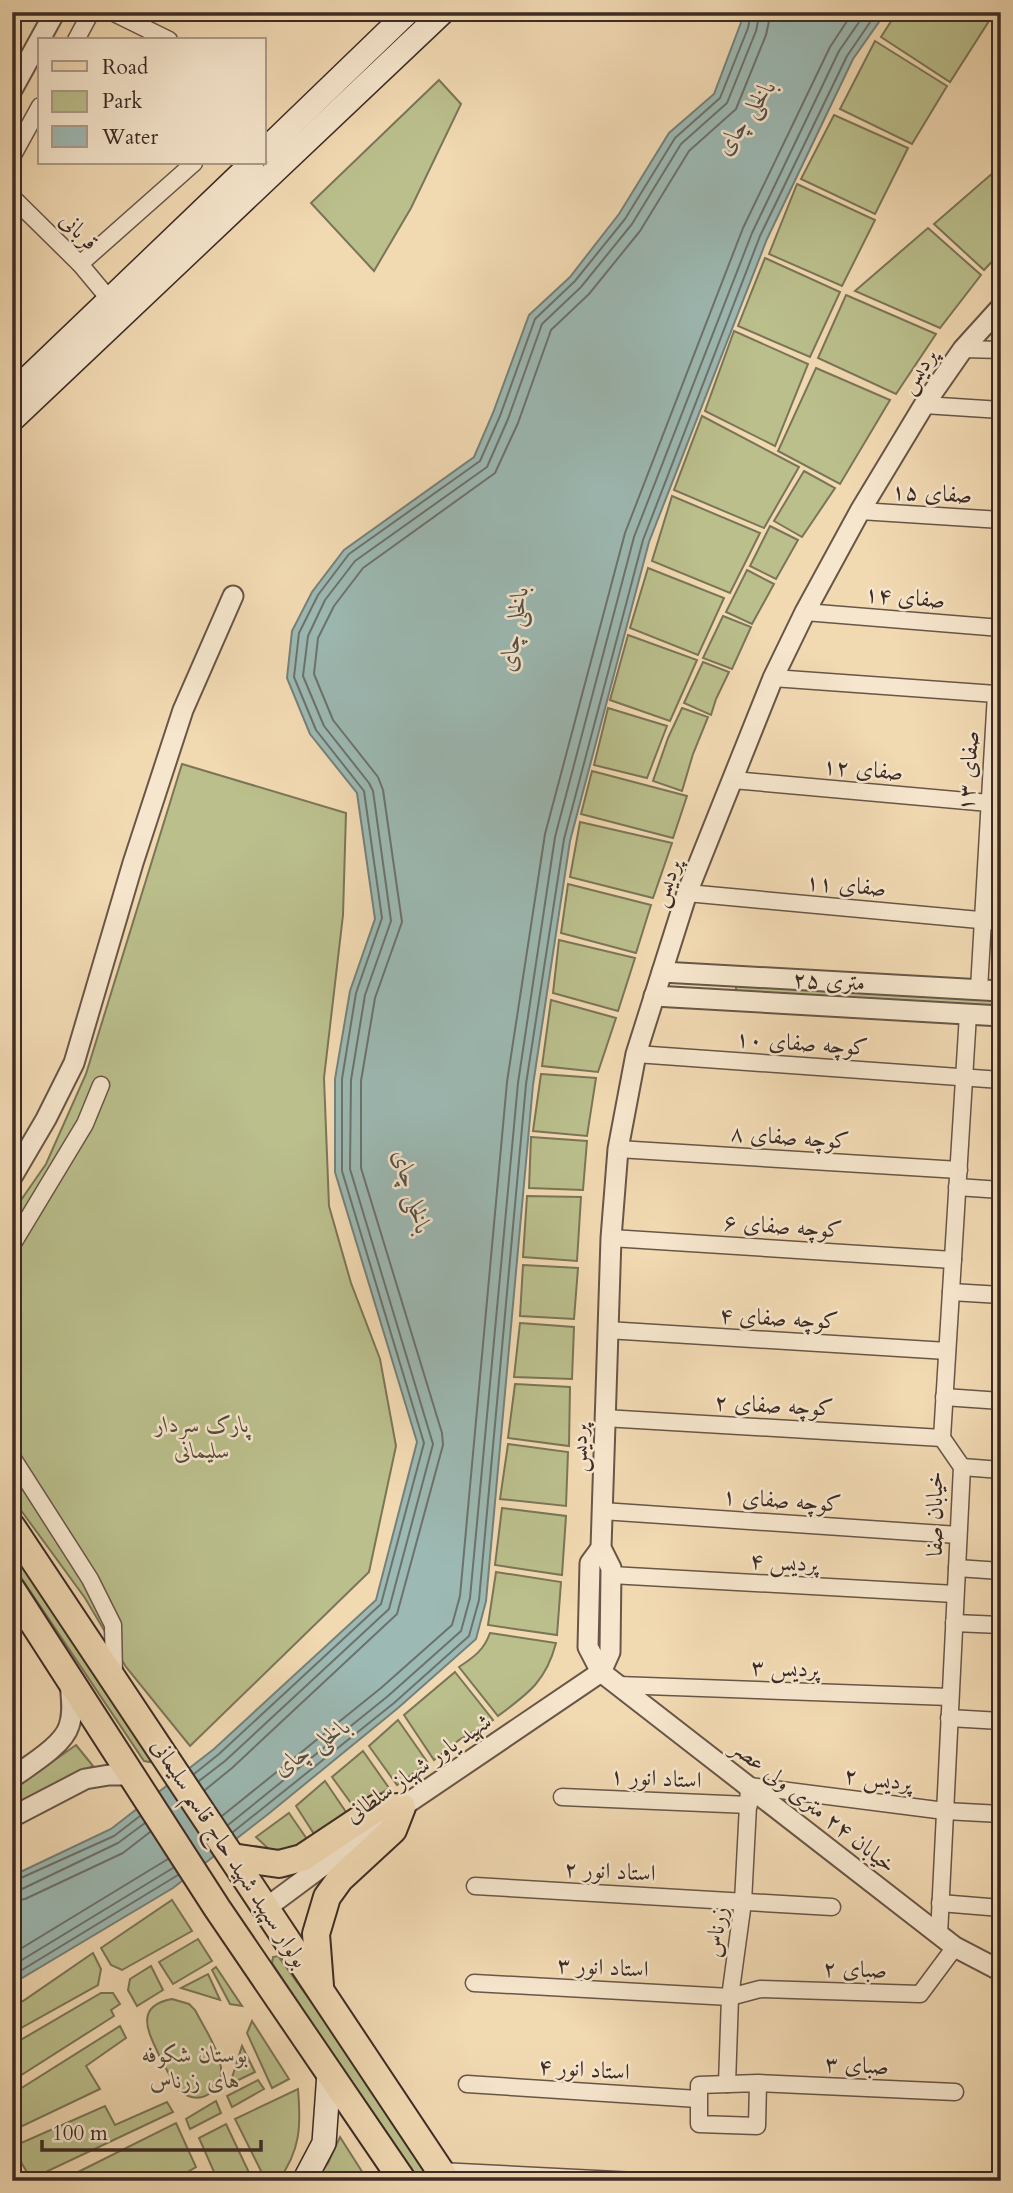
<svg xmlns="http://www.w3.org/2000/svg" width="1013" height="2193" font-family="Cardo,Amiri,serif">
<style>
.green{fill:#babf8c;stroke:#7b7558;stroke-width:2}
.water{fill:#9cb9b3;stroke:#76807a;stroke-width:2}
.lines{fill:none;stroke-linecap:round;stroke-linejoin:round}
.shore{stroke:#6c726c;stroke-width:2}
.minor-casing{stroke:#695648;stroke-width:19}
.tertiary-casing{stroke:#695648;stroke-width:23}
.secondary-casing{stroke:#3c2b25;stroke-width:26}
.primary-casing{stroke:#3c2b25;stroke-width:30}
.minor{stroke:#f6e6cd;stroke-width:16}
.tertiary{stroke:#f6e6cd;stroke-width:19}
.secondary{stroke:#f6e6cd;stroke-width:23}
.primary{stroke:#f1d9b2;stroke-width:26}
.labels{text-anchor:middle;dominant-baseline:central;stroke-width:5;stroke-linejoin:round;paint-order:stroke}
.street-label{font-size:23px;fill:#3c2b25;stroke:#f6e6cd}
.park-label{font-size:23px;font-style:italic;fill:#55493a;stroke:#f6e6cd}
.water-label{font-size:24px;font-style:italic;fill:#544e48;stroke:#f6e6cd}
</style>
<rect width="100%" height="100%" fill="#f1d9b2"/>
<filter id="stains"><feTurbulence type="fractalNoise" baseFrequency=".00286" numOctaves="4"/><feColorMatrix values="0 0 0 0 .2 0 0 0 0 .09 0 0 0 0 .02 0 0 0 .5 -.17"/></filter>
<radialGradient id="worn" r=".72"><stop offset=".6" stop-color="#630" stop-opacity="0"/><stop offset="1" stop-color="#630" stop-opacity=".3"/></radialGradient>
<g class="green">
<path d="M897,12H977L989,21L950,82L881,37Z"/>
<path d="M875,41L947,86L912,144L840,109Z"/>
<path d="M439,80L461,104L411,208L374,271L311,203Z"/>
<path d="M834,115L908,148L875,214L801,179Z"/>
<path d="M995,171L1001,177V252L984,270L934,224Z"/>
<path d="M797,184L875,220L842,286L769,254Z"/>
<path d="M928,228L981,275L940,328L855,291Z"/>
<path d="M765,258L840,292L810,357L738,326Z"/>
<path d="M846,295L936,334L896,394L818,358Z"/>
<path d="M734,331L808,364L775,446L705,411Z"/>
<path d="M816,368L890,400L840,484L778,451Z"/>
<path d="M702,416L799,467L764,528L674,490Z"/>
<path d="M804,471L835,488L802,537L774,521Z"/>
<path d="M672,496L760,533L730,593L652,561Z"/>
<path d="M770,526L798,540L776,579L750,566Z"/>
<path d="M648,568L724,598L698,655L630,628Z"/>
<path d="M747,570L774,584L752,624L726,612Z"/>
<path d="M723,616L751,627L732,669L703,658Z"/>
<path d="M628,635L697,660L670,721L610,700Z"/>
<path d="M703,662L729,672L716,699L711,715L684,703Z"/>
<path d="M608,708L667,726L647,778L594,765Z"/>
<path d="M682,708L708,717L693,754L682,791L653,781L668,738Z"/>
<path d="M182,764L346,813L343,915L324,1078L329,1206L351,1283L380,1359L396,1446L369,1572L190,1746L126,1667L85,1598L12,1498V1213L46,1164L86,1074Z"/>
<path d="M592,771L687,796L673,838L581,814Z"/>
<path d="M580,822L672,843L653,898L570,877Z"/>
<path d="M568,884L651,905L636,953L561,933Z"/>
<path d="M559,940L635,958L618,1011L553,993Z"/>
<path d="M736,984L1001,1000V1007L736,991Z"/>
<path d="M551,1000L616,1018L598,1072L542,1066Z"/>
<path d="M541,1074L596,1078L587,1136L533,1131Z"/>
<path d="M531,1137L587,1141L583,1190L529,1188Z"/>
<path d="M527,1196L581,1197L577,1261L523,1257Z"/>
<path d="M523,1265L578,1268L574,1319L520,1316Z"/>
<path d="M520,1323L574,1327L572,1379L514,1377Z"/>
<path d="M515,1384L570,1387L569,1446L508,1438Z"/>
<path d="M508,1444L568,1452L566,1506L500,1499Z"/>
<path d="M502,1508L566,1516L562,1575L495,1565Z"/>
<path d="M12,1551L151,1757L150,1762L144,1761L12,1564Z"/>
<path d="M496,1572L561,1582L557,1635L488,1625Z"/>
<path d="M490,1633L556,1643C546,1681 529,1693 498,1716L459,1667C474,1657 484,1650 490,1633Z"/>
<path d="M455,1672L493,1720L459,1740L434,1760L404,1715Z"/>
<path d="M398,1720L428,1763L397,1785L369,1746Z"/>
<path d="M76,1745L93,1766L12,1806V1790Z"/>
<path d="M363,1751L389,1788L356,1810L332,1777Z"/>
<path d="M325,1781L348,1815L316,1837L296,1806Z"/>
<path d="M289,1813L309,1842L301,1848L273,1853L256,1837Z"/>
<path d="M172,1900L192,1931L122,1970L111,1965L101,1948Z"/>
<path d="M198,1939L212,1961L173,1984L159,1962Z"/>
<path d="M93,1953L101,1969L98,1985L12,2033V2005L23,2001Z"/>
<path d="M278,1956L315,2007L431,2181H417L272,1963L273,1957Z"/>
<path d="M151,1966L163,1990L137,2006L128,1990L130,1979Z"/>
<path d="M216,1967L242,2006L230,2004L212,1970Z"/>
<path d="M208,1974L220,2000L181,1988Z"/>
<path d="M101,1993H113L120,2004L111,2010L114,2016L12,2081V2045Z"/>
<path d="M172,1999L189,2004L195,2010C206,2032 239,2076 209,2094C198,2101 187,2097 178,2090C171,2079 165,2066 159,2055C148,2032 134,2006 172,1999Z"/>
<path d="M252,2021L289,2079L272,2088L247,2033Z"/>
<path d="M120,2026L126,2038L86,2066L100,2089L12,2131V2094Z"/>
<path d="M242,2046L255,2072L230,2084Z"/>
<path d="M258,2080L264,2089L232,2107L227,2096Z"/>
<path d="M298,2089C301,2125 301,2150 278,2181H266L235,2119Z"/>
<path d="M216,2101L221,2113L190,2129L186,2119Z"/>
<path d="M167,2102L173,2112L31,2179L12,2147L105,2106L115,2125Z"/>
<path d="M176,2123L196,2167L172,2181H60Z"/>
<path d="M226,2124L253,2181H218L199,2138Z"/>
<path d="M340,2137L368,2181H315L328,2163Z"/>
</g>
<path class="water" d="M745,12H886L853,59L767,239L649,542L570,841L533,1085L486,1601L476,1639L398,1708L267,1815L173,1888L12,1984V1876L111,1829L214,1749L376,1600L417,1442L335,1172V1079L350,991L375,919L357,793L310,734L287,678L292,631L312,592L344,550L474,457L493,413L529,315L570,277L619,214L669,133L714,94Z"/>
<g class="lines">
<g class="shore">
<path d="M194,1774L219,1754L381,1604L424,1443L342,1171V1079L356,993L382,918L364,791L316,730L294,677L299,633L318,595L349,554L480,461L500,416L535,319L575,281L625,219L675,138L720,98L748,28L751,12"/>
<path d="M199,1781L225,1761L389,1609L433,1444L350,1169L351,1080L365,995L391,921L373,791L369,783L324,726L303,676L308,636L325,600L355,561L487,467L508,419L542,324L581,287L632,224L681,144L727,103L756,31L760,12"/>
<path d="M205,1790L232,1768L397,1614L443,1445L442,1433L361,1168V1081L375,998L402,922L383,790L378,777L333,720L314,674L318,638L334,606L363,568L495,473L518,423L551,330L589,294L640,231L689,151L736,109L766,35L771,12"/>
<path d="M222,1816L381,1688L452,1625L460,1596L507,1082L545,834L625,533L743,228L830,47L853,12"/>
<path d="M228,1825L388,1696L461,1631L470,1598L518,1083L555,837L634,537L752,233L839,51L866,12"/>
<path d="M233,1832L394,1703L469,1636L479,1600L526,1084L564,839L643,540L760,236L847,56L877,12"/>
<path d="M12,1882L114,1836L140,1816"/>
<path d="M12,1890L22,1889L118,1843L145,1823"/>
<path d="M12,1901L25,1899L123,1853L150,1832"/>
<path d="M12,1954L168,1859"/>
<path d="M12,1966L173,1868"/>
<path d="M12,1976L178,1875"/>
</g>
<g class="minor-casing">
<g id="minor">
<path d="M112,12L169,40"/>
<path d="M76,40L91,12"/>
<path d="M12,157L40,106"/>
<path d="M12,197L80,264L110,300"/>
<path d="M80,264L194,163"/>
<path d="M963,349L1001,350"/>
<path d="M924,405L1001,410"/>
<path d="M860,511L1001,520"/>
<path d="M805,612L1001,628"/>
<path d="M773,678L996,694L979,989"/>
<path d="M733,780L989,803"/>
<path d="M687,893L1001,922"/>
<path d="M636,1054L1001,1080"/>
<path d="M618,1149L959,1170"/>
<path d="M957,1187L1001,1190"/>
<path d="M611,1238L953,1260"/>
<path d="M12,1245L85,1124L101,1085"/>
<path d="M951,1292L1001,1295"/>
<path d="M607,1330L947,1351"/>
<path d="M944,1397L1001,1401"/>
<path d="M604,1418L942,1438"/>
<path d="M12,1457L90,1579L113,1625L114,1675"/>
<path d="M962,1467L1001,1470"/>
<path d="M602,1511L958,1535"/>
<path d="M957,1568L1001,1571"/>
<path d="M611,1575L955,1594"/>
<path d="M954,1623L1001,1625"/>
<path d="M618,1685L950,1697"/>
<path d="M949,1718L1001,1721"/>
<path d="M562,1797L749,1805"/>
<path d="M475,1886L832,1907"/>
<path d="M940,1903L1001,1908"/>
<path d="M939,1935L962,1467L942,1438L968,1014"/>
<path d="M474,1983L730,1997L760,1989L920,1994L955,1947"/>
<path d="M758,2083L757,2126L699,2124V2085L758,2083L955,2092"/>
<path d="M467,2084L698,2099"/>
<path d="M727,2084L730,1997L743,1902L749,1786L945,1811L1001,1814"/>
<path d="M440,2171L636,2181"/>
</g>
</g>
<g class="tertiary-casing">
<g id="tertiary">
<path d="M12,90L55,12"/>
<path d="M662,972L1001,991"/>
<path d="M654,996L1001,1016"/>
<path d="M12,1177L46,1119L74,1063L133,863L183,710L233,596"/>
<path d="M601,1548L590,1563L588,1647L601,1672L955,1947L1001,1971"/>
<path d="M601,1672L610,1652L611,1568L601,1548L611,1238L618,1149L636,1054L687,893L773,678L805,612L860,511L924,405L963,349L1001,307"/>
<path d="M12,1778C28,1766 63,1746 69,1726C74,1712 71,1696 70,1682"/>
<path d="M12,1817L85,1779L109,1775H131"/>
<path d="M266,1908L402,1807L601,1672"/>
</g>
</g>
<g class="secondary-casing">
<g id="secondary">
<path d="M264,151L408,12"/>
<path d="M12,393L252,163"/>
<path d="M12,420L443,12"/>
<path d="M304,2181L324,2143L329,2073"/>
</g>
</g>
<g class="primary-casing">
<g id="primary">
<path d="M12,1527L447,2181"/>
<path d="M12,1590L217,1908L403,2181"/>
<path d="M232,1857L279,1864L302,1858L377,1808L402,1807L393,1830L340,1879L327,1897L316,1934L320,1986"/>
</g>
</g>
<use href="#minor" class="minor"/>
<use href="#tertiary" class="tertiary"/>
<use href="#secondary" class="secondary"/>
<use href="#primary" class="primary"/>
</g>
<g class="labels">
<g class="street-label">
<text transform="translate(79 231) rotate(45)">قربانی</text>
<text transform="translate(918 371) rotate(-56)">پردیس</text>
<text transform="translate(932 493) rotate(3)">صفای ۱۵</text>
<text transform="translate(905 597) rotate(5)">صفای ۱۴</text>
<text transform="translate(863 769) rotate(5)">صفای ۱۲</text>
<text transform="translate(968 771) rotate(-86)">صفای ۱۳</text>
<text transform="translate(666 883) rotate(-70)">پردیس</text>
<text transform="translate(846 885) rotate(5)">صفای ۱۱</text>
<text transform="translate(829 981) rotate(3)">۲۵ متری</text>
<text transform="translate(802 1043) rotate(4)">کوچه صفای ۱۰</text>
<text transform="translate(790 1137) rotate(4)">کوچه صفای ۸</text>
<text transform="translate(783 1226) rotate(4)">کوچه صفای ۶</text>
<text transform="translate(779 1318) rotate(3)">کوچه صفای ۴</text>
<text transform="translate(774 1405) rotate(3)">کوچه صفای ۲</text>
<text transform="translate(579 1448) rotate(-88)">پردیس</text>
<text transform="translate(782 1500) rotate(4)">کوچه صفای ۱</text>
<text transform="translate(934 1514) rotate(-90)">خیابان صفا</text>
<text transform="translate(784 1562) rotate(3)">پردیس ۴</text>
<text transform="translate(785 1668) rotate(2)">پردیس ۳</text>
<text transform="translate(418 1768) rotate(-35)">شهید یاور شهباز سلطانی</text>
<text transform="translate(656 1778) rotate(3)">استاد انور ۱</text>
<text transform="translate(878 1779) rotate(7)">پردیس ۲</text>
<text transform="translate(814 1806) rotate(38)">خیابان ۲۴ متری ولی عصر</text>
<text transform="translate(230 1853) rotate(57)">بولوار سپهبد شهید حاج قاسم سلیمانی</text>
<text transform="translate(610 1871) rotate(3)">استاد انور ۲</text>
<text transform="translate(716 1932) rotate(-82)">زرناس</text>
<text transform="translate(603 1967) rotate(3)">استاد انور ۳</text>
<text transform="translate(855 1969) rotate(2)">صبای ۲</text>
<text transform="translate(857 2065) rotate(3)">صبای ۳</text>
<text transform="translate(584 2069) rotate(4)">استاد انور ۴</text>
</g>
<g class="park-label">
<text x="202" y="1424">پارک سردار<tspan x="202" dy="26">سلیمانی</tspan></text>
<text x="195" y="2054">بوستان شکوفه<tspan x="195" dy="26">های زرناس</tspan></text>
</g>
<g class="water-label">
<text transform="translate(746 117) rotate(-55)">بالخلی چای</text>
<text transform="translate(514 629) rotate(-81)">بالخلی چای</text>
<text transform="translate(412 1192) rotate(74)">بالخلی چای</text>
<text transform="translate(312 1747) rotate(-33)">بالخلی چای</text>
</g>
</g>
<rect width="1013" height="2193" fill="none" stroke="#f1d9b2" stroke-width="42"/>
<rect x="14" y="14" width="985" height="2165" fill="none" stroke="#3c2b25" stroke-width="3.5"/>
<rect x="21" y="21" width="971" height="2151" fill="none" stroke="#3c2b25" stroke-width="2"/>
<rect x="38" y="38" width="228" height="126" fill="#f6e6cd" stroke="#ac9b8a" stroke-width="2"/>
<rect x="52" y="61" width="35" height="10" fill="#f1d9b2" stroke="#ac9b8a" stroke-width="2"/>
<text x="102" y="74" font-size="21" fill="#3c2b25">Road</text>
<rect x="52" y="91" width="35" height="21" fill="#babf8c" stroke="#ac9b8a" stroke-width="2"/>
<text x="102" y="108" font-size="21" fill="#3c2b25">Park</text>
<rect x="52" y="126" width="35" height="21" fill="#9cb9b3" stroke="#ac9b8a" stroke-width="2"/>
<text x="102" y="144" font-size="21" fill="#3c2b25">Water</text>
<path d="M42 2140v10h219v-10" fill="none" stroke="#3c2b25" stroke-width="3.5"/>
<text x="52" y="2140" font-size="21" fill="#3c2b25" stroke="#f6e6cd" stroke-width="5" paint-order="stroke">100 m</text>
<rect width="100%" height="100%" filter="url(#stains)"/>
<rect width="100%" height="100%" fill="url(#worn)"/>
</svg>
